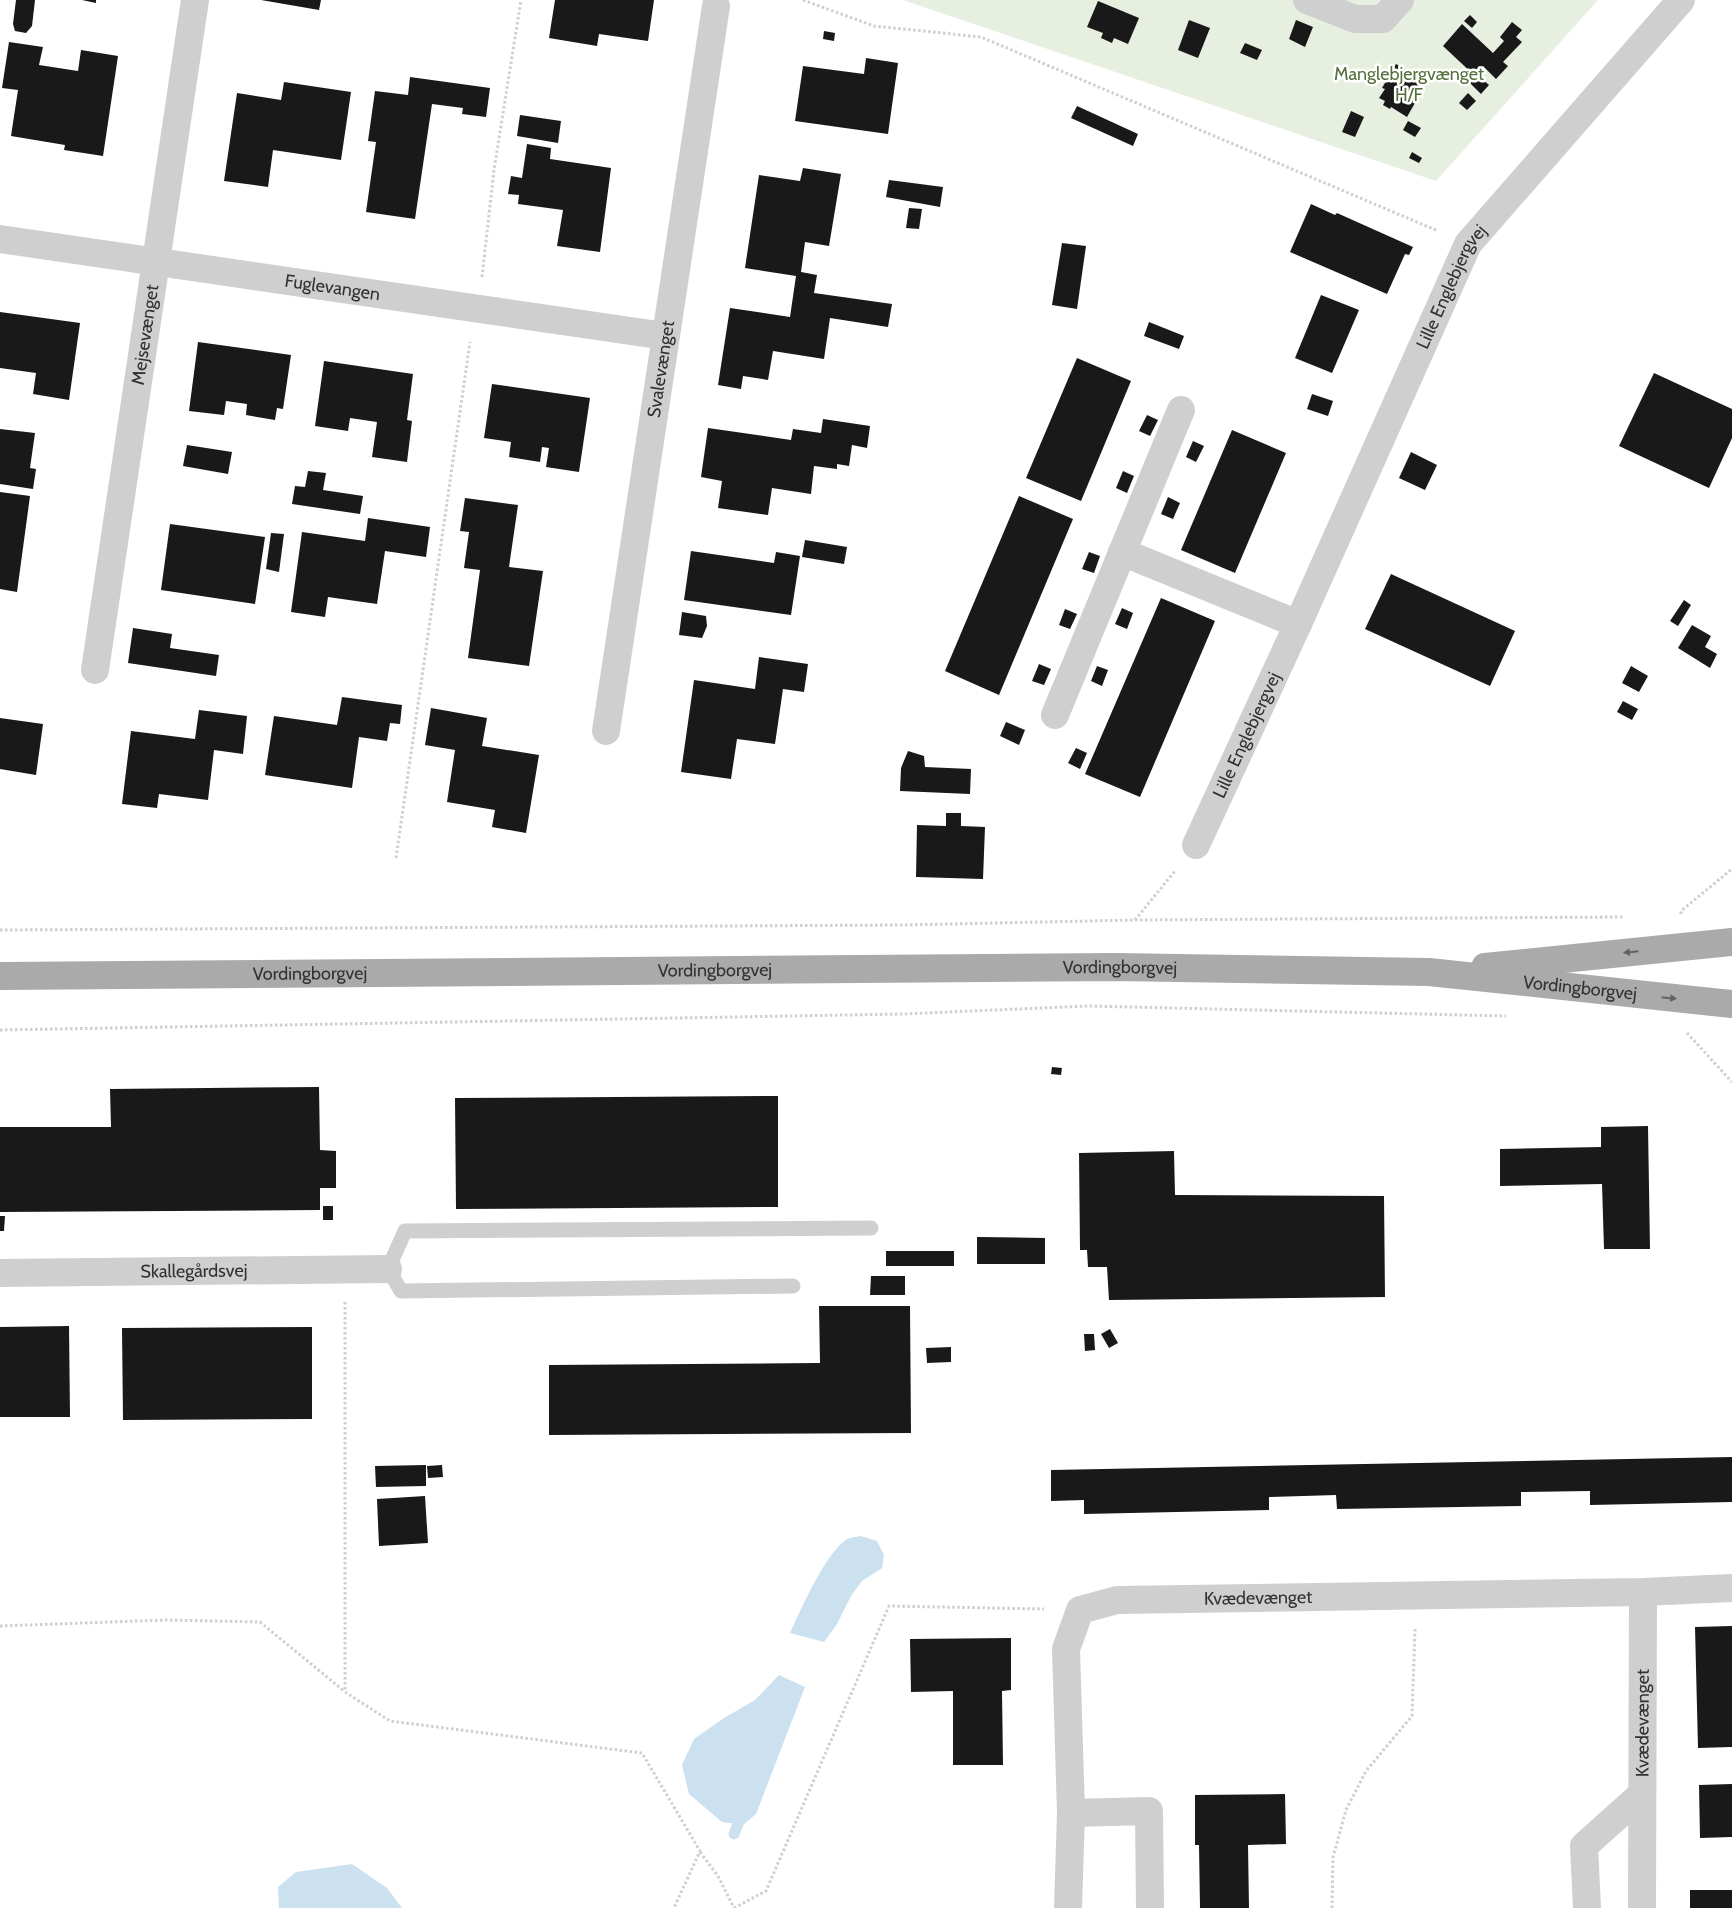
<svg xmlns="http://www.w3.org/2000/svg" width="1732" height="1908" font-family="Cabin,sans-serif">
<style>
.green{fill:#e7efe0}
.water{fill:#cce1ef}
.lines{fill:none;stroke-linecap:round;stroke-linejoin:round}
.stream{stroke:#cce1ef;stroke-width:11}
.building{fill:#191919}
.path{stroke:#cfcfcf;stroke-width:3;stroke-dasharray:2.5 2.5;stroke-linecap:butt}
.service{stroke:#cfcfcf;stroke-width:15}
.minor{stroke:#cfcfcf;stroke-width:28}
.primary{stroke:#aaa;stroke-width:28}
.oneway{fill:#626262}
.labels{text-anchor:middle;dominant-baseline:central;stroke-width:5;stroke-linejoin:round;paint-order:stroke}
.park-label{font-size:18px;fill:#54703c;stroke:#fff}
.street-label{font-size:18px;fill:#323232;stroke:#fff}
</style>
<rect width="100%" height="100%" fill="#fff"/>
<path class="green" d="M903,0H1598L1436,181Z"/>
<g class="water">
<path d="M861,1536L877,1541L884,1555L882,1568L862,1581L851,1596L837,1624L824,1642L790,1633C800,1611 826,1552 846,1540C849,1537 857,1537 861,1536Z"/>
<path d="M779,1675L805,1687L756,1814L743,1825L722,1822L689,1794L682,1765L694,1739L724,1718L755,1700Z"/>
<path d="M352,1864L387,1888L402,1908H279L278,1887L296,1872Z"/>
</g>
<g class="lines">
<path class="stream" d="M734,1834L738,1824"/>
</g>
<g class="building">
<path d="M16,0H35L32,26L26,33L15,31L13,24Z"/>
<path d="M82,0H96V3Z"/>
<path d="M261,0H321L319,10Z"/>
<path d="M555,0H654L648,41L599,34L597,46L549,38Z"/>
<path d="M1098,1L1139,18L1128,44L1114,38L1112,43L1101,38L1103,33L1087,27Z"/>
<path d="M1470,15L1477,22L1472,28L1464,21Z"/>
<path d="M1189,20L1210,28L1198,58L1178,50Z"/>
<path d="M1296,20L1313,27L1305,47L1289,39Z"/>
<path d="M1512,22L1522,30L1516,37L1522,42L1503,62L1508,66L1496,79L1483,66L1476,74L1489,85L1481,94L1469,82L1475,76L1443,46L1462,24L1493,53L1504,41L1500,37Z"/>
<path d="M824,31L835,33L834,41L823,39Z"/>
<path d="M9,42L43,47L39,65L78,71L81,50L118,56L103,156L64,150L65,145L11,136L18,90L2,88Z"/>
<path d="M1245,43L1262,50L1257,60L1240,53Z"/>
<path d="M866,58L898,63L888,134L795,121L803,66L864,74Z"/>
<path d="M1396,64L1415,75L1413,79L1424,87L1407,117L1391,107L1390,109L1383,105L1385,101L1379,98L1385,89L1382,88Z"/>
<path d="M410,77L490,88L486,117L462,114L463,108L432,104L415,219L366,212L376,142L368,141L375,91L408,95Z"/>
<path d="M284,82L351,92L341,160L273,150L268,187L224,181L237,93L281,100Z"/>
<path d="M1468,93L1476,101L1467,110L1459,103Z"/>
<path d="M1077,106L1138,134L1133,146L1071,118Z"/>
<path d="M1351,111L1364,117L1355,137L1342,132Z"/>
<path d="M520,115L561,121L558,143L517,136Z"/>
<path d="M1408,121L1421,128L1415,137L1403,130Z"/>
<path d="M527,144L551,148L550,159L611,168L600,252L557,246L563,210L518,204L519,195L508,194L511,176L522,178Z"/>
<path d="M1412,152L1422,158L1419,163L1409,158Z"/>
<path d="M803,168L841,174L829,246L805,242L801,272L817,275L814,293L892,304L888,327L830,318L824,359L773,351L768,380L743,376L741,389L718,385L730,308L790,317L796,276L745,268L759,175L800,181Z"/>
<path d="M889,180L943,187L940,207L886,197Z"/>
<path d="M1311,204L1335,215L1337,213L1413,247L1409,255L1405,254L1387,294L1290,252Z"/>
<path d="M909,208L922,209L919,229L906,228Z"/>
<path d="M1062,243L1086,246L1077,309L1052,305Z"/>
<path d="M1321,295L1359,310L1332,373L1295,358Z"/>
<path d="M0,312L80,323L69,400L33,394L36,373L0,368Z"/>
<path d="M1149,322L1184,336L1179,349L1144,336Z"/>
<path d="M198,342L291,355L283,409L277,408L275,420L246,415L247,404L226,401L224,415L189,411Z"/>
<path d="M1077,358L1131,381L1081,501L1026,478Z"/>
<path d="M324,361L413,374L407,420L412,421L407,462L372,457L377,422L350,418L348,431L315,426Z"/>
<path d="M1654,373L1732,409V438L1709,488L1619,446Z"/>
<path d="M492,384L590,398L579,472L546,467L549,448L542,447L540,462L509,457L511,442L484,438Z"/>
<path d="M1312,394L1333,401L1328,416L1307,409Z"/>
<path d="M1147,415L1158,420L1150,436L1139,431Z"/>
<path d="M823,419L870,426L867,448L852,445L849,466L837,464V469L814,466L811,494L772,488L768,515L718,508L722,481L701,477L708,428L791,440L793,429L821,433Z"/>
<path d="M0,429L35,433L30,468L36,469L33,489L0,484Z"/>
<path d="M1232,430L1286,453L1235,573L1181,550Z"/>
<path d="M1193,441L1204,446L1196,462L1186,457Z"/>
<path d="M187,445L232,452L228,474L183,466Z"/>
<path d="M1411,452L1437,465L1425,490L1399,478Z"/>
<path d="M308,471L326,473L323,490L363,496L360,514L292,504L295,486L305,487Z"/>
<path d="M1123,471L1134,476L1127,493L1116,488Z"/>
<path d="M0,492L30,496L17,592L0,589Z"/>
<path d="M1019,496L1073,519L999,695L945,671Z"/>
<path d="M1168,497L1180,503L1173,519L1161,514Z"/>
<path d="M465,498L518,505L509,567L543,571L529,666L468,658L480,570L464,568L469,532L460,531Z"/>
<path d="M368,518L430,527L426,557L385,551L377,604L328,597L325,617L291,612L302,532L365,541Z"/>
<path d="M170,524L265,537L255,604L161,590Z"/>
<path d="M271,533L284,534L279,572L266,569Z"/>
<path d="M805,540L847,547L844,564L802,557Z"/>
<path d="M691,551L774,563L776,552L800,556L791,615L684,600Z"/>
<path d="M1089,552L1100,556L1094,573L1082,569Z"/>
<path d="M1391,574L1515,631L1490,686L1365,629Z"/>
<path d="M1161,598L1215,621L1140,797L1085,774Z"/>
<path d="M1684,600L1691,605L1678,626L1670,621Z"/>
<path d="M1122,608L1133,613L1127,629L1115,624Z"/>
<path d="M1065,609L1077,614L1070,629L1059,625Z"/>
<path d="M682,612L706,616L707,626L702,638L679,635Z"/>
<path d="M1692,625L1711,636L1705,647L1717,654L1710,668L1678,648Z"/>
<path d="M133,628L172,634L170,648L219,655L216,676L128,663Z"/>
<path d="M759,657L808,664L804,692L783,689L775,744L737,739L731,779L681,772L694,680L755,689Z"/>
<path d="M1039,664L1051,669L1044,685L1032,681Z"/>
<path d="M1097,666L1108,670L1102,686L1091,681Z"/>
<path d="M1631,666L1648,676L1639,692L1622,683Z"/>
<path d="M342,697L402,705L400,724L390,723L387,741L359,737L352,788L265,775L274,716L337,725Z"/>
<path d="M1623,701L1638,709L1632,720L1617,712Z"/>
<path d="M431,708L487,718L482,746L539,755L526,833L492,827L495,810L447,802L455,750L425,745Z"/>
<path d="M199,710L247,716L243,754L214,750L208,800L159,794L157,808L122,804L131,731L195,739Z"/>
<path d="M0,718L43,724L36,775L0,769Z"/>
<path d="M1006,722L1025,730L1019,745L1000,736Z"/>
<path d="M1076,748L1087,753L1080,769L1068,763Z"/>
<path d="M908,751L924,756L925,767L971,769L970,794L900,791L901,768Z"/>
<path d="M946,813H961V826L985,827L983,879L916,877L917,825L946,826Z"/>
<path d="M1052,1067L1062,1068L1061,1075L1051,1074Z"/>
<path d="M319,1087L320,1150L336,1151V1188H320V1210L0,1212V1127H111L110,1089Z"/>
<path d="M778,1096V1207L456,1209L455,1098Z"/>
<path d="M1648,1126L1650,1249H1604L1602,1184L1500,1186V1149L1601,1147V1127Z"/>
<path d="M1174,1151L1175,1195L1384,1196L1385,1297L1109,1300L1107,1267H1088L1087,1250H1080L1079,1153Z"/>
<rect x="323" y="1206" width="10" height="14"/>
<path d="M0,1216H5L4,1231H0Z"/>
<path d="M977,1237L1045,1238V1264H977Z"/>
<rect x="886" y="1251" width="68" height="15"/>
<path d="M871,1276H905V1295H870Z"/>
<path d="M819,1306H910L911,1433L549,1435V1365L820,1363Z"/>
<path d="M69,1326L70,1417H0V1327Z"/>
<path d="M312,1327V1419L123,1420L122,1328Z"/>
<path d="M1110,1329L1118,1343L1109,1348L1101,1334Z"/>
<path d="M1084,1334H1094L1095,1350L1085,1351Z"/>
<path d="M951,1347V1362L927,1363L926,1348Z"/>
<path d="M1732,1457V1502L1590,1505V1491L1521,1492V1506L1337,1509L1336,1495L1269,1497V1510L1084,1514V1500L1051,1501V1470Z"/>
<path d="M426,1465V1486L376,1487L375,1466Z"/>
<path d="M442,1465L443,1477L428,1478L427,1466Z"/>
<path d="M425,1496L428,1543L379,1546L377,1499Z"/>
<path d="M1732,1626V1747L1698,1748L1695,1627Z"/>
<path d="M1011,1638V1690L1002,1691L1003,1765H953V1691L911,1692L910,1639Z"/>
<path d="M1732,1784V1837L1700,1838L1699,1785Z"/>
<path d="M1285,1794L1286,1844L1248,1845L1249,1908H1200L1199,1845H1195V1795Z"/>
<rect x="1690" y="1890" width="42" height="18"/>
</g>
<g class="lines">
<g class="path">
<path d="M803,0L874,26L981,37L1438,231"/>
<path d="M482,277L494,170L521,0"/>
<path d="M396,858L470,342"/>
<path d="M1681,914V911L1732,869"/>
<path d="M1135,920L1175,871"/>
<path d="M0,930L903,925L1135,920L1623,917"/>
<path d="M0,1030L902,1014L1088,1006L1506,1016"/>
<path d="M1687,1033L1732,1082"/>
<path d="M345,1302V1692L390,1721L642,1753L700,1851L674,1908"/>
<path d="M0,1626L166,1620L260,1622L344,1691"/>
<path d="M700,1852L718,1876L734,1908"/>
<path d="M734,1908L766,1891L889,1606L1044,1609"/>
<path d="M1332,1908L1333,1857L1346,1810L1366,1771L1412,1716L1415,1629"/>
</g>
<path class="service" d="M793,1286L401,1291L388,1269L405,1231L871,1228"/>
<g class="minor">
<path d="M1307,0L1355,19H1383L1400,0"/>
<path id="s1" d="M0,239L665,336"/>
<path d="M1122,552L1298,624"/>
<path id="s2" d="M95,670L195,0"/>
<path d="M1055,715L1181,410"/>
<path id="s3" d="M606,731L716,6"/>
<path id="s4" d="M1196,845L1298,624L1468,244L1681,0"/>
<path id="s5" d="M0,1273L388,1269"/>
<path d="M1071,1813L1149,1811L1150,1908"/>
<path id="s6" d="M1068,1908L1071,1813L1066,1649L1080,1610L1117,1600L1643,1592L1732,1588"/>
<path d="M1587,1908L1584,1846L1641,1795"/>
<path id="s7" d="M1642,1908L1643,1592"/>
</g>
<g class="primary">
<path d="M1485,967L1732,942"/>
<path id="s8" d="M0,976L1115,967L1429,972L1732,1004"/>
</g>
</g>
<defs><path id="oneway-solid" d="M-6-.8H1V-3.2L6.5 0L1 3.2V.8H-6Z" transform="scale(1.25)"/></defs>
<g class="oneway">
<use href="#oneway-solid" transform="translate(1631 952) rotate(174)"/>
<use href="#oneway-solid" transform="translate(1669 998) rotate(6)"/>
</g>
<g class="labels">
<g class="park-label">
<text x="1409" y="74">Manglebjergvænget<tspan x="1409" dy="21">H/F</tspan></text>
</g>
<g class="street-label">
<text stroke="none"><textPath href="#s1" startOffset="336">Fuglevangen</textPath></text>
<text stroke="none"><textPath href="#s4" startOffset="614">Lille Englebjergvej</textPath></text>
<text stroke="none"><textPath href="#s2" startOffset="339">Mejsevænget</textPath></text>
<text stroke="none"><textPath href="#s3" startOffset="366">Svalevænget</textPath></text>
<text stroke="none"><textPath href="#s4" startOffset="121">Lille Englebjergvej</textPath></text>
<text stroke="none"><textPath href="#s8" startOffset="1120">Vordingborgvej</textPath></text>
<text stroke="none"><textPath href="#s8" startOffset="715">Vordingborgvej</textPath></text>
<text stroke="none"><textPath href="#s8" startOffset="310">Vordingborgvej</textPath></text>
<text stroke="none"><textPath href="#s8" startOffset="1581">Vordingborgvej</textPath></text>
<text stroke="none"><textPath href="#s5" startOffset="194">Skallegårdsvej</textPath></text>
<text stroke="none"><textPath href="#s6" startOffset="480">Kvædevænget</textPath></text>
<text stroke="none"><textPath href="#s7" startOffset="185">Kvædevænget</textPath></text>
</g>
</g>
</svg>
